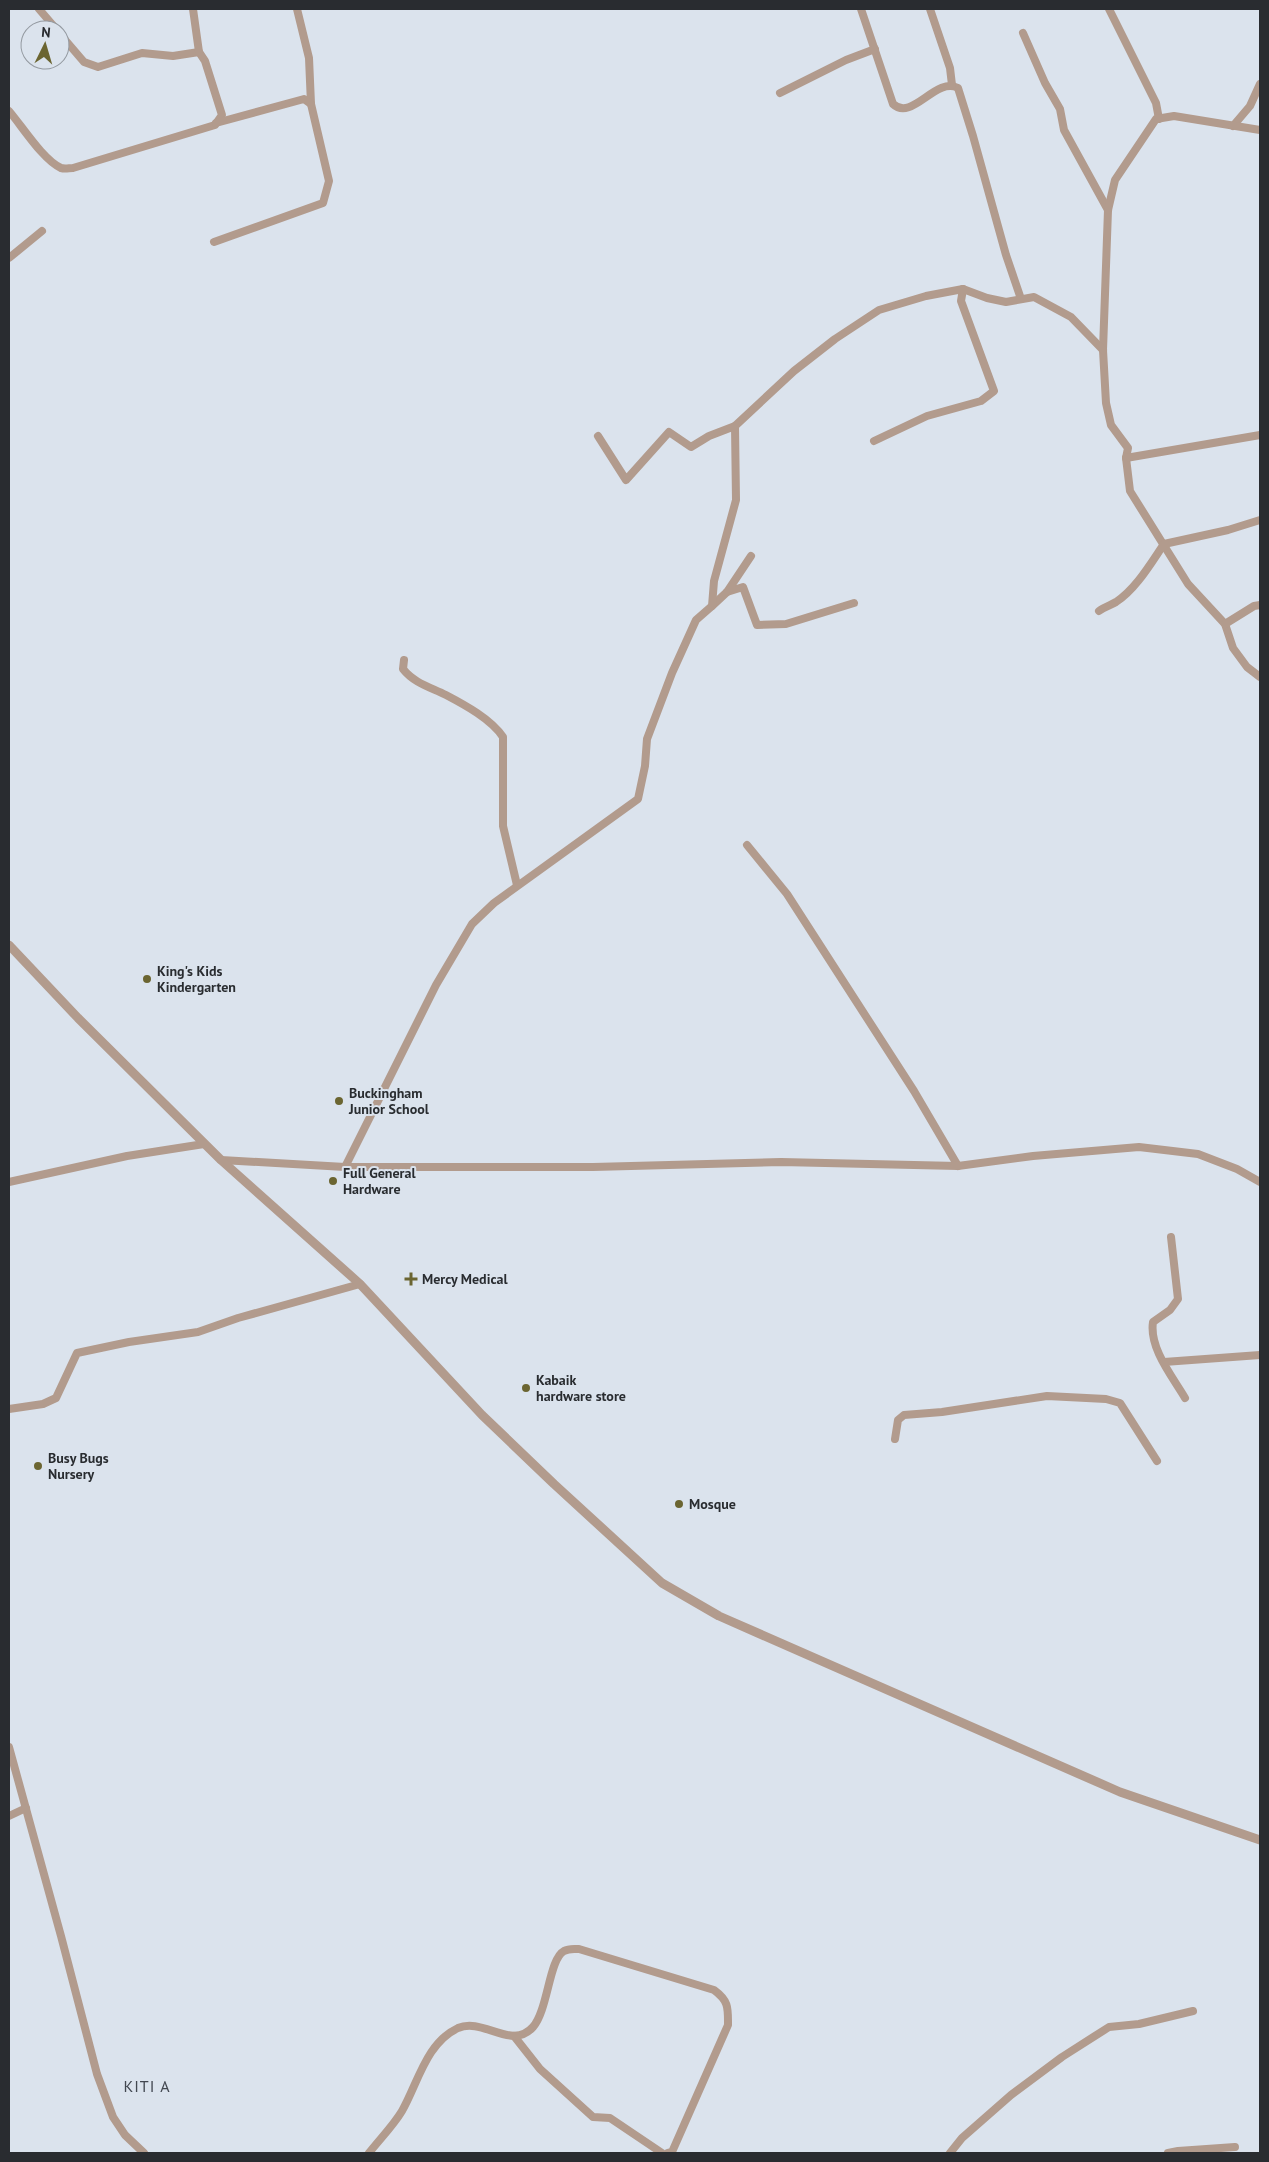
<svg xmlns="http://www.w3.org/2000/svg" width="1269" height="2162" font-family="'PT Sans',sans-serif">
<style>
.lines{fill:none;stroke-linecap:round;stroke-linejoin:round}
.minor{stroke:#b29b8d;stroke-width:8}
.tertiary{stroke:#b29b8d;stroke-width:9}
.poi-dot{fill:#6b6531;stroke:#dbe3ed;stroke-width:2}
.labels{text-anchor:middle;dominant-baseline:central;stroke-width:4;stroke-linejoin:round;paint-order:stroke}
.poi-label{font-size:14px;font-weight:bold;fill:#292c30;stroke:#dbe3ed;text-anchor:start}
.quarter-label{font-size:16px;letter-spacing:1px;fill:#424750;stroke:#dbe3ed}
</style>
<rect width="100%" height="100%" fill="#dbe3ed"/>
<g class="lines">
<g class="minor">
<path d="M39,9L57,30"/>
<path d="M297,9L309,58L311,104"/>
<path d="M861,9L893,104C912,122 936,76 958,88L973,136L1006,255L1021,299"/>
<path d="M930,9L950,68L952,85"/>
<path d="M1109,9L1156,103L1159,119"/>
<path d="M1023,33L1045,83L1060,109L1064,130L1108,210"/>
<path d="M60,34L84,62L98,67L142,53L173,56L199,52"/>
<path d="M780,93L846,60L875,49"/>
<path d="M9,111C22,126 43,160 61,168C65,169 69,168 73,168L215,125L222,115L205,61L199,52L193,9"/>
<path d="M1233,126L1250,106L1260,84"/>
<path d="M1260,130L1174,116L1156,119L1115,180L1108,210L1103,350L1106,403L1111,425L1128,448L1126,458L1130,491L1188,584L1225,624L1233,648L1247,667L1260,677"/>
<path d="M214,242L323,203L329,181L311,104L304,99L216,123"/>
<path d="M9,258L42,231"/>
<path d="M598,436L626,480L669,432L691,447L709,436L735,426"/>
<path d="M874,441L927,416L981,401L994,391L961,301L963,289"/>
<path d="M1126,458L1260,435"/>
<path d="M727,592L743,587L757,625L786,624L854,603"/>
<path d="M712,606L727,592L751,556"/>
<path d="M1099,611C1104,607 1111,605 1116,602C1136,589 1151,563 1164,544L1228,530L1260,520"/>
<path d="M1225,624L1254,606L1260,605"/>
<path d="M404,660L403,669C414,683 430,687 446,695C465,705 491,719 503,737V826L517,885"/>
<path d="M747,845L787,894L914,1091L958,1166"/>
<path d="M221,1160L345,1167H593L781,1162L958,1166L1033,1156L1139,1147L1198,1154L1237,1169L1260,1182"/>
<path d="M345,1167L436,985L472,924L494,903L638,799L645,766L647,739L672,673L696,620L712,606L714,581L736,500L735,426L794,371L835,339L879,310L926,296L963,289L987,298L1006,302L1034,297L1071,317L1103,350"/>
<path d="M9,1182L127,1156L204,1144"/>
<path d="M1171,1237L1178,1299L1170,1310L1153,1322C1149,1348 1172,1376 1185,1398"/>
<path d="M1164,1362L1260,1355"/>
<path d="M9,1409L43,1404L56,1398L77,1353L129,1342L198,1332L238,1318L360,1284"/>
<path d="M895,1439L898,1420L904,1415L942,1412L1047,1396L1106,1399L1120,1403L1157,1461"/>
<path d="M9,1747L61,1936L97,2074L113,2117L125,2135L144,2153"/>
<path d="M9,1816L26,1808"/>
<path d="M514,2036L540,2069L593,2117L610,2118L662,2153"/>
<path d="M369,2153C379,2140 393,2126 402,2111C418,2083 426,2043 458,2028C483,2017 512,2051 533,2027C548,2010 549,1959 564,1951C569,1948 574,1949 579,1949L714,1990C729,2001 728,2008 728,2025L672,2152L668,2153"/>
<path d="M950,2153L962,2138L1011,2095L1062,2057L1109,2027L1139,2024L1193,2011"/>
<path d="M1168,2153L1178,2151L1235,2147"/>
</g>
<path class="tertiary" d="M9,945L78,1018L221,1160L360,1284L482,1415L554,1484L662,1583L719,1616L1120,1792L1260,1840"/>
</g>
<g class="poi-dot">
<circle cx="147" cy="979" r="5"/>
<circle cx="339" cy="1101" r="5"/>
<circle cx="333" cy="1181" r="5"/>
<path d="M408.5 1271.5h5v5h5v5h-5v5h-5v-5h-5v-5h5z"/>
<circle cx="526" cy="1388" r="5"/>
<circle cx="38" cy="1466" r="5"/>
<circle cx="679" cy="1504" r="5"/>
</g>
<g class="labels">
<g class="poi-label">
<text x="157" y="971">King's Kids<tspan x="157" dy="16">Kindergarten</tspan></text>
<text x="349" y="1093">Buckingham<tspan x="349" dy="16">Junior School</tspan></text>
<text x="343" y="1173">Full General<tspan x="343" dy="16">Hardware</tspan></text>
<text x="422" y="1279">Mercy Medical</text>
<text x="536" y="1380">Kabaik<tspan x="536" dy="16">hardware store</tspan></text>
<text x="48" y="1458">Busy Bugs<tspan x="48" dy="16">Nursery</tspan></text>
<text x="689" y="1504">Mosque</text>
</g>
<g class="quarter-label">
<text x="147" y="2086">KITI A</text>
</g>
</g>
<rect width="1269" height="2162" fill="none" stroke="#292c30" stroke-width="20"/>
<g transform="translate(45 45) rotate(5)"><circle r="24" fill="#dbe3ed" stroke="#949aa1"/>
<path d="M0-4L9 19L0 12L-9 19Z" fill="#6b6531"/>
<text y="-8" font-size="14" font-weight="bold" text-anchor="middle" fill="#292c30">N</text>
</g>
</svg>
